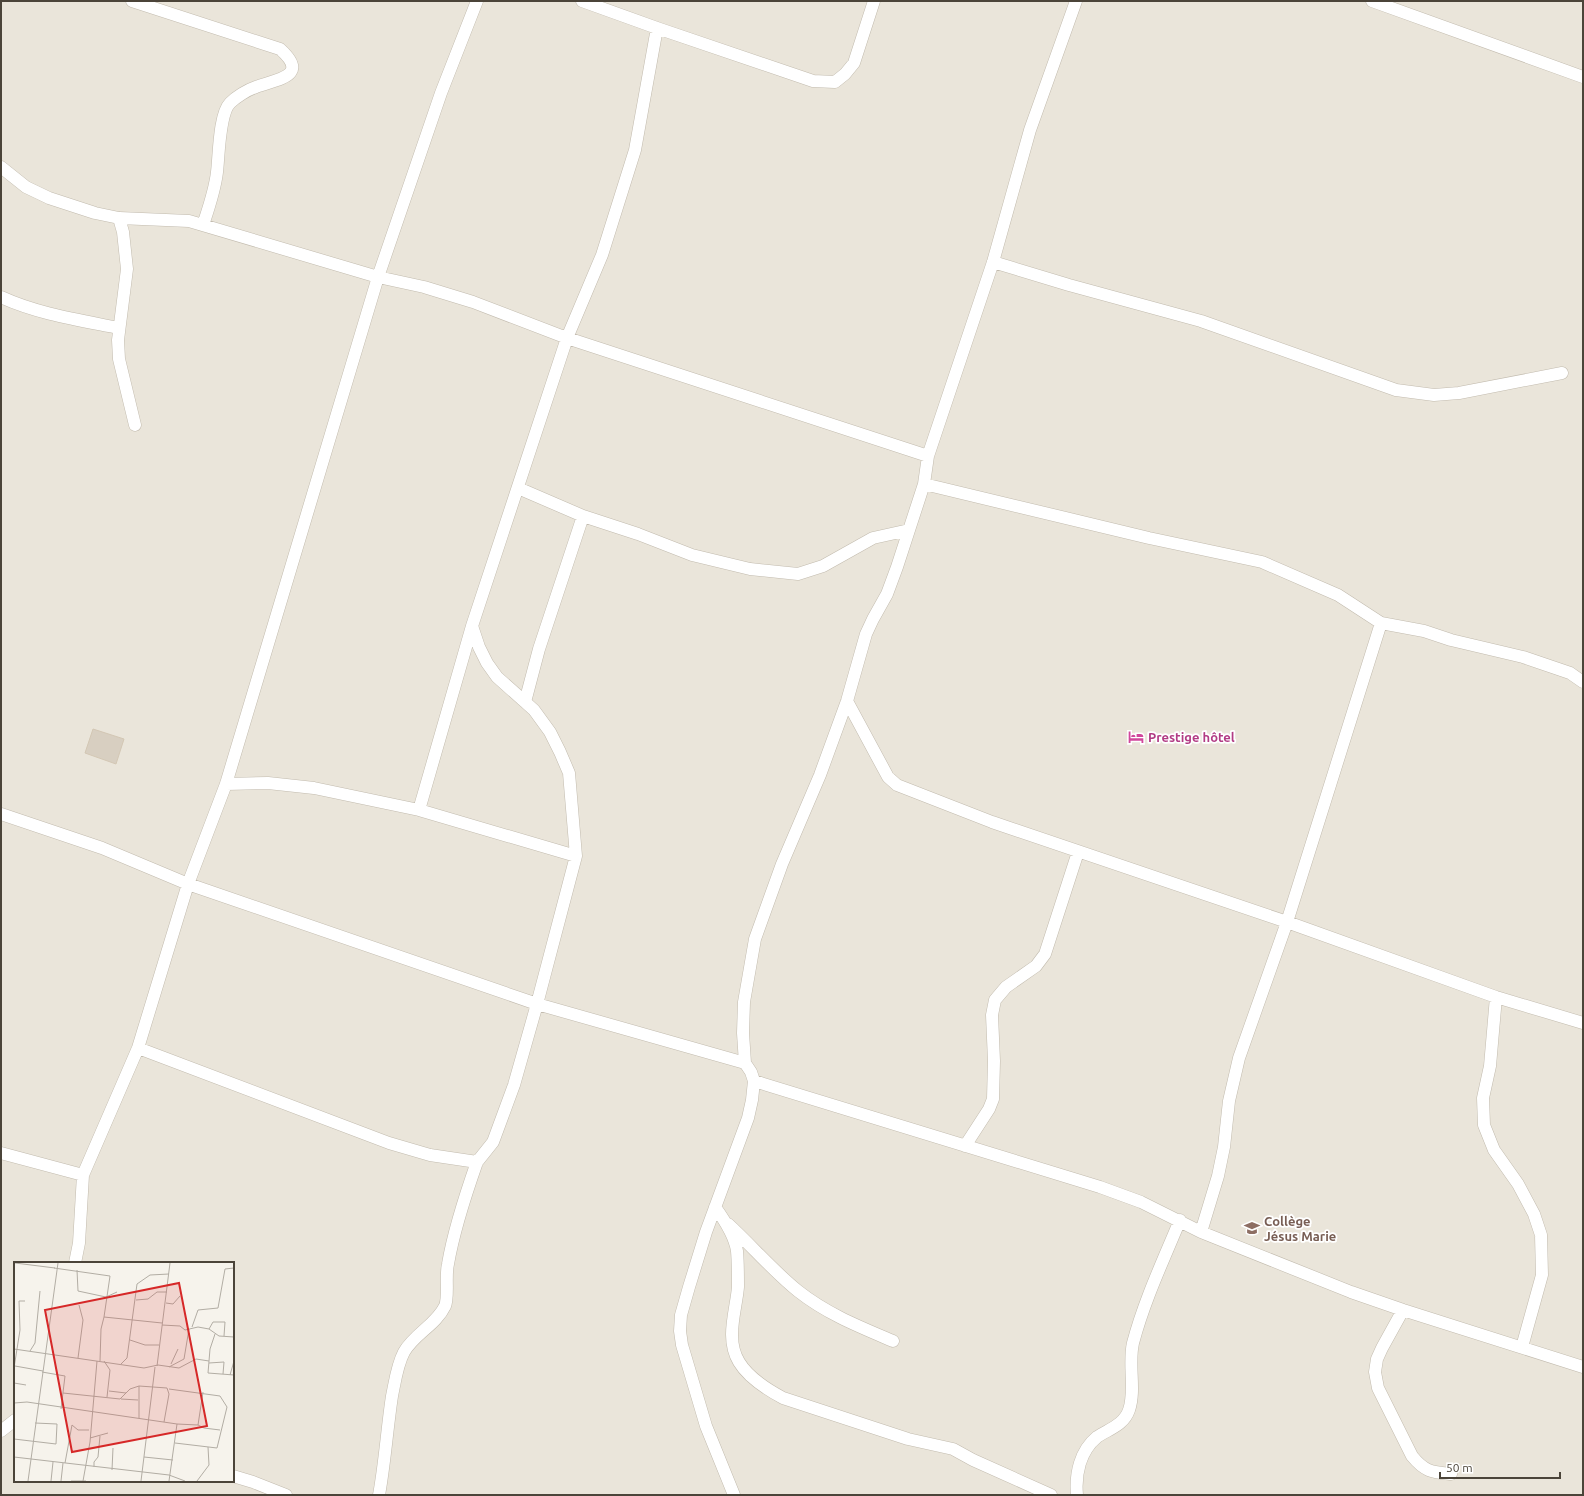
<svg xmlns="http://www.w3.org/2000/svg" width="1584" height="1496" viewBox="0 0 1584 1496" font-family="Ubuntu,sans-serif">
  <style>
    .residential { fill: #eae5da; fill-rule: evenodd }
    .building { fill: #d8cfc1; stroke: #d3c7b4 }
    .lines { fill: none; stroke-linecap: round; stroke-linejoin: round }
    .street-casing { stroke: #c2bbae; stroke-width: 13 }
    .street { stroke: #fff; stroke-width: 12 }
    .labels { text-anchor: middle; stroke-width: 3.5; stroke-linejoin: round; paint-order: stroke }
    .hotel-label { font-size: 13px; font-weight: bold; fill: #b23c85; stroke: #fff; text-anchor: start }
    .education-label { font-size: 13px; font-weight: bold; fill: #785e54; stroke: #fff; text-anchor: start }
    .inset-road { fill: none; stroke: #b2ada4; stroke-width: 1 }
    .view { fill: #d62828; fill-opacity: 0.15; stroke: #d62828; stroke-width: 2 }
    .inset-edge { fill: none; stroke: #4b4439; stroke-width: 2 }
  </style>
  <rect width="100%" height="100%" fill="#f6f3ec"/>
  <path class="residential" d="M1,1H1583V1495H1ZM15,1263H233V1481H15Z"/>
  <path class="building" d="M93,729L124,739L116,764L85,753Z"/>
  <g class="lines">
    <defs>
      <path id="street" d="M132,1L280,49C311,77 276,79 256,87C247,90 236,97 230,103C219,114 219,156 217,172C215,190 209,207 203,225
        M582,1L657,28L813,81L835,82L845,74L854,63L874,1
        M1372,1L1583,77
        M1,167L26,187L49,198L95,213L119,218L189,221L378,277L424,287L473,302L567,338L928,456
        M119,218L123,232L127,269L118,340L119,359L135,425
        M993,262L1069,285L1201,321L1396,390L1434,395L1459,393L1562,373
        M1,297C38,314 79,320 119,328
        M924,484L1149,538L1262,562L1338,595L1381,623L1287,922L1239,1058L1229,1101L1224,1147L1218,1176L1201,1232
        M518,488L583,516L638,534L692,555L750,569L798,574L823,566L873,538L909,530
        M1381,623L1424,631L1451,640L1523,657L1570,673L1583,682
        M847,701L888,777L897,785L992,822L1287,922L1496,997L1583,1023
        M525,702L539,649L583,516
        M226,784L268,783L314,788L419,810L576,856
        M419,810L472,626
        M1,814L102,848L188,884L537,1004L745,1063
        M1496,997L1490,1066L1483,1098L1484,1125L1494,1150L1518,1184L1534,1214L1541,1235L1542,1275L1522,1347
        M138,1048L389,1143L430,1155L477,1162L493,1142L514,1085L537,1004L576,856L569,773L560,752L550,732L534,710L497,677L487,663L479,647L472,626L567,338L602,255L635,150L657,28
        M754,1081L1100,1187L1141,1202L1201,1232L1351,1292L1403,1310L1583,1367
        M965,1146L989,1109L993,1099L994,1061L992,1015L995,1000L1006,987L1036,966L1045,954L1078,852
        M1,1153L83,1175
        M715,1207C723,1218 735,1237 737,1251C738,1262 738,1275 738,1287C736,1311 725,1339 739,1362C748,1377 768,1390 783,1398L908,1439L953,1449L973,1460L1051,1495
        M728,1224C752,1246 773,1271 798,1291C827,1314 860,1327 893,1341
        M75,1263L79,1243L83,1175L138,1048L188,884L226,784L378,277L441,93L477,1
        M1403,1310L1382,1348L1377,1359L1375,1372L1378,1388L1412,1456C1425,1472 1432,1472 1451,1474
        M1,1431L15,1420
        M233,1476L253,1482L286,1495
        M379,1495C385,1462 387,1429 392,1396C395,1382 397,1365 404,1352C414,1334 436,1325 445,1306C449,1297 445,1276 448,1264C454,1229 465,1196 477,1162
        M734,1495L706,1426L682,1345L680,1331L681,1315L689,1287L706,1232L748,1118L752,1100L754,1081L751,1072L745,1063L743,1033L744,1002L755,939L782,864L820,775L847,701L866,634L873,619L887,594L897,567L924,484L928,456L993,262L1030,130L1076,1
        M1077,1495C1075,1474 1080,1451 1097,1437C1109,1429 1124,1425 1129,1410C1136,1390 1128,1364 1133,1343C1144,1301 1163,1261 1180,1220"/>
    </defs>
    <use href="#street" class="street-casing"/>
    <use href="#street" class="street"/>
  </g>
  <defs>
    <symbol id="hotel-bare" viewBox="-9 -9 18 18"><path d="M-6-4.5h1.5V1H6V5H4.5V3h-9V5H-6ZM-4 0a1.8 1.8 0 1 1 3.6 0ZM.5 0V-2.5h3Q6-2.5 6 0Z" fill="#d1479c" stroke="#fff" stroke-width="2.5" paint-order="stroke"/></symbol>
    <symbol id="school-bare" viewBox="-9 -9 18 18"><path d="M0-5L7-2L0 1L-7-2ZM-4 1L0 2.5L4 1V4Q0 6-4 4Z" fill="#8d6e63" stroke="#fff" stroke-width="2.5" paint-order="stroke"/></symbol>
  </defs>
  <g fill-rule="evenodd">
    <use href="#hotel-bare" x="1125" y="726" width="22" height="22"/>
    <use href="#school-bare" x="1241" y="1217" width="22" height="22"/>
  </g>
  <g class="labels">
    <g class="hotel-label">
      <text x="1148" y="742">Prestige hôtel</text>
    </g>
    <g class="education-label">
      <text x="1264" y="1226">Collège<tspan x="1264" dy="15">Jésus Marie</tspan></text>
    </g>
  </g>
  <g transform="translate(14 1262)">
    <rect width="220" height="220" fill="#f6f3ec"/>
    <path class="inset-road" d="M1,1L41,6M40,6L96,14L90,55M63,8L64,29L92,35L103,30M122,38L134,37L143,30H153M152,41L159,42L166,34M148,63L166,64L171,68L184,65L195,67L205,74L220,75M178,65L184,48L204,46L211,7L220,6M195,67L199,60H211L210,74M201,72L196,87L194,111L220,113M116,78L131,83H145M0,87L130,106L144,103L165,106L182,97L195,99M16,89L21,81L26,29M64,96L69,58L65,43M86,99L87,67L90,55L148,61M90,99L96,108L93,135M195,101L210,100L209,112M107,102L113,96L123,22L136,13L155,12M157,102L164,87M1,104L29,109M143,104L156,1M155,105L170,97L175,67M0,106L6,68L5,39H11M28,110L51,114L47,147M216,113L220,99M0,121L12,123M155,127L206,134L213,145L203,186L161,181M95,129L112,131M49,131L106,137L116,127L125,124L153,126L155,132L150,160M107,137L124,138M0,141L13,140L163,162L184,163L190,166L206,168M125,156V124M184,163L189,130M76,176L94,171M0,177L42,182L43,162L21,161M0,195L155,213L171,219M130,195L159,198M51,201L58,163L64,168H75M80,205V200L84,195L86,174M98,208L99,186M14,219L44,1M37,219L39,200M47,219L49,201M57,219H72M69,219L76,180L83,99M127,219L141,105M155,219L163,162M183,219L195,203L194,185"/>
    <path class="view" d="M165,21L193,164L58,190L31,48Z"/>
    <rect width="220" height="220" class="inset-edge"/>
  </g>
  <rect width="1584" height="1496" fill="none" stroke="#4b4439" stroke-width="4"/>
  <path d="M1440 1472v6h120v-6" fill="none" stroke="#4b4439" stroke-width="2"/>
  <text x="1446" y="1472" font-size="12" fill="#4b4439" stroke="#ffffff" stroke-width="3" paint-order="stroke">50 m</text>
</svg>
